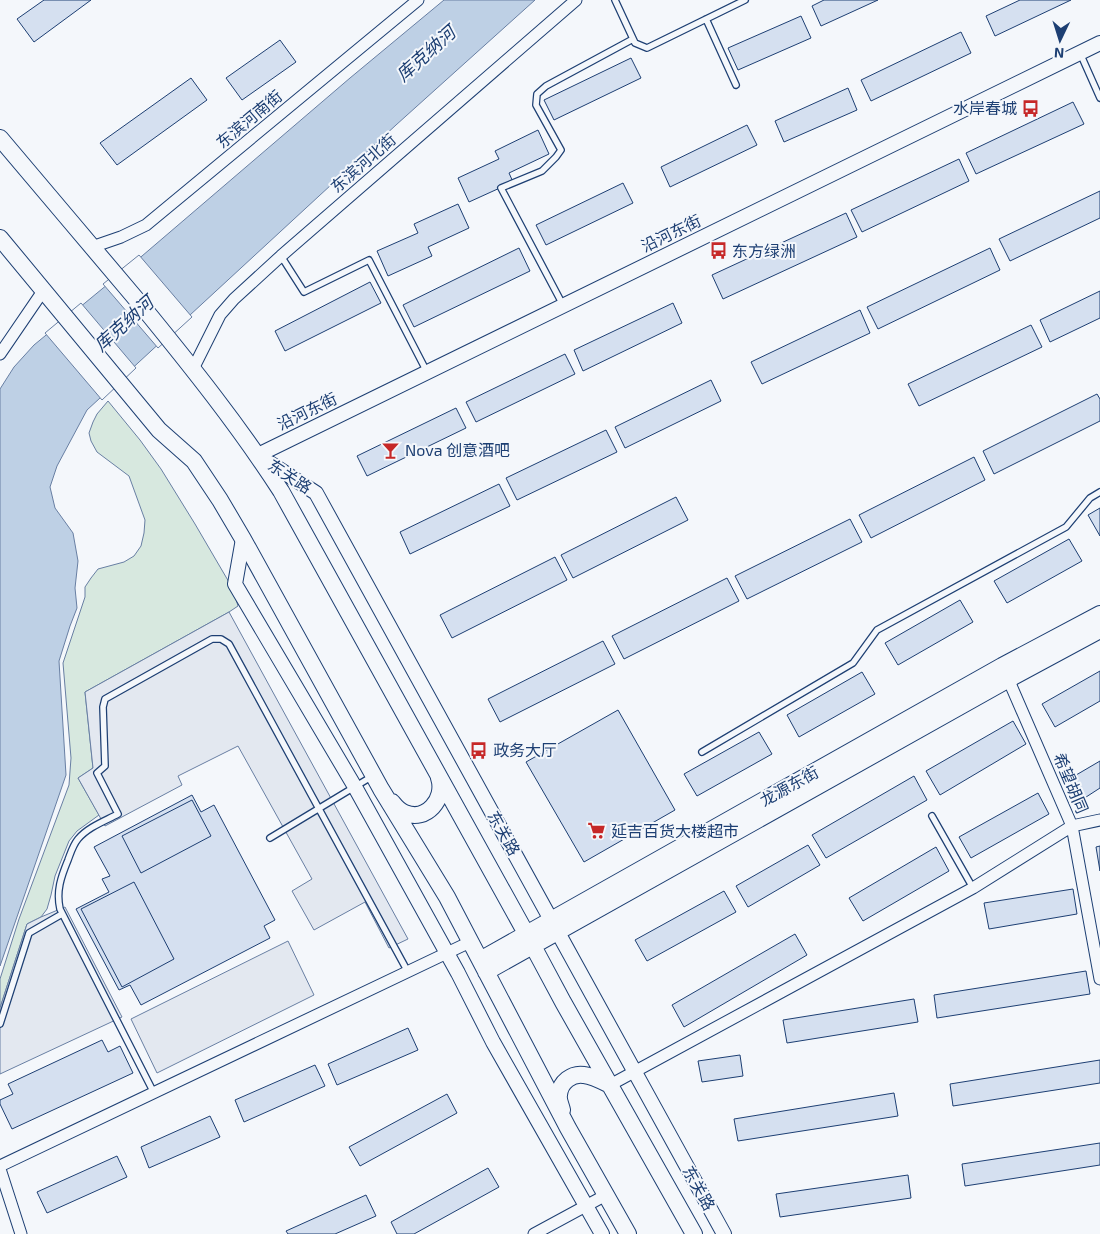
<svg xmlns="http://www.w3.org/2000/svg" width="1100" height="1234" viewBox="0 0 1100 1234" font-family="'Exo 2','Noto Sans SC',sans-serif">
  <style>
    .green { fill: #d7e8df; stroke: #687fa3 }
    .parking { fill: #e3e8f0; stroke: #687fa3 }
    .water { fill: #bed0e5; stroke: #687fa3 }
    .pier { fill: #f4f7fb; stroke: #687fa3 }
    .building { fill: #d5e0f0; stroke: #1d3f73 }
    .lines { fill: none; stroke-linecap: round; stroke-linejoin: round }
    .service-casing { stroke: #1d3f73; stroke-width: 8 }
    .minor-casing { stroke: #1d3f73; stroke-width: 13 }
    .tertiary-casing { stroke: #1d3f73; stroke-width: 16 }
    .secondary-casing { stroke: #1d3f73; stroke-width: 18 }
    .service { stroke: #f4f7fb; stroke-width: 5.5 }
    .minor { stroke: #f4f7fb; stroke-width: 11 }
    .tertiary { stroke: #f4f7fb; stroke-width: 14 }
    .secondary { stroke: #f4f7fb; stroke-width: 16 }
    .labels { text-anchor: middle; stroke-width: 4; stroke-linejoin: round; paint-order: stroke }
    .poi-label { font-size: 16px; fill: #1d3f73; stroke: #f4f7fb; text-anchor: start }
    .street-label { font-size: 16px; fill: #1d3f73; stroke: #f4f7fb }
    .water-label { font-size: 18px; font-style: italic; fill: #1d3f73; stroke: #f4f7fb }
  </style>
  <rect width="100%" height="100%" fill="#f4f7fb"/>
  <path class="green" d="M108,401L140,440L161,469L195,524L233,589L238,606L229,612L85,692L93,768L78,778L99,815L77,831L69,841L55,876L51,895L47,909L41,917L27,924L0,1008V979L19,919L69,785L71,758L63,663L85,597V587L91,578L98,569L124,562L134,556L141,546L144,533L145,520L129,476L97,452L91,441L89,433L93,422L97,414Z"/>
  <path class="parking" d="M229,612L408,939L389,948L365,902L314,930L292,891L312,879L238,746L178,776L182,785L105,826L78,778L93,768L85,692Z
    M65,907L122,1017L0,1074V1008L27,924L41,917Z
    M288,941L314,995L157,1073L131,1019Z"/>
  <path class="water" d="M444,0H535L396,125L87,410L57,466L50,487L55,508L73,533L78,561L75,588L77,608L70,626L59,661L66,775L0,966V389L14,367L34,345L142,256L350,78Z"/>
  <path class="pier" d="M139,255L192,317L158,348L103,284Z
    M81,303L136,368L102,400L45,333Z"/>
  <path class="building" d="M44,0H91L34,42L17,19Z
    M824,0H878L821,26L812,6Z
    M1020,0H1071L995,36L986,16Z
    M801,16L811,38L738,70L728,48Z
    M961,32L971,53L871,101L861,80Z
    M280,40L296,62L242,100L226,78Z
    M631,58L641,78L554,120L544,100Z
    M191,78L207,100L117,165L100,143Z
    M848,88L857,110L784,142L775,121Z
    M1073,102L1084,124L976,174L966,153Z
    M747,125L757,145L670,187L661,167Z
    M538,130L549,154L509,173L513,182L469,202L458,178L499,159L495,151Z
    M959,159L969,181L862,232L851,210Z
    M623,183L633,203L546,245L536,225Z
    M1100,191V218L1010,261L999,239Z
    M458,204L469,228L428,247L432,256L388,276L377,251L418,233L414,224Z
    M846,213L857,237L723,299L712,275Z
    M519,248L530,271L414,327L403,305Z
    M990,248L1000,270L878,329L867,307Z
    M370,282L381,303L285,351L275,331Z
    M1100,291V318L1050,342L1040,320Z
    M673,303L682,323L583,371L574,350Z
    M860,310L870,333L762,384L751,362Z
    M1031,325L1042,347L919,406L908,384Z
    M565,354L575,374L476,422L466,402Z
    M711,380L721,401L625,448L615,427Z
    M1097,394L1100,399V421L994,474L983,451Z
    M456,408L466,428L367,476L357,456Z
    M606,430L617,452L517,500L506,478Z
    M974,457L985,480L871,538L859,515Z
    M499,484L510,506L410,554L400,532Z
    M676,497L688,520L573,578L561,555Z
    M1100,508V536L1088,515Z
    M850,519L862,542L747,599L735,576Z
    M1069,539L1082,561L1007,603L994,581Z
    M555,557L567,580L452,638L440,615Z
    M727,578L739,601L624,659L612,636Z
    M960,600L973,622L898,665L885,643Z
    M603,641L615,664L500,722L488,699Z
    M1100,671V701L1055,727L1042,704Z
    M862,672L875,694L799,737L787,715Z
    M618,710L675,810L584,862L526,762Z
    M1013,721L1026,744L940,795L926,771Z
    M759,732L772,754L697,796L684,774Z
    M1100,761V788L1083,799L1071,778Z
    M914,776L927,800L826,858L812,835Z
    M1038,793L1049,814L971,858L959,837Z
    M192,795L201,812L214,805L275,920L264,926L270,938L141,1005L130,985L119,990L76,909L109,892L102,879L110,876L94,847Z
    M192,800L211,836L141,873L122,836Z
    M808,845L820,865L748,907L736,886Z
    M1100,846V871L1096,847Z
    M936,847L949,871L863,921L849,898Z
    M134,882L174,959L122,987L81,909Z
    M1073,889L1077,914L989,929L984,903Z
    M724,891L736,912L647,961L635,940Z
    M795,934L807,955L684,1027L672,1005Z
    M1086,971L1090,994L937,1018L934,995Z
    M914,999L918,1022L787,1043L783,1020Z
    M408,1028L418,1050L337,1085L328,1064Z
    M102,1040L108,1052L120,1046L133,1073L12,1129L0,1104V1100L13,1094L8,1084Z
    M740,1055L743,1076L702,1082L698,1061Z
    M1100,1060V1083L953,1106L950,1084Z
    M315,1065L325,1086L244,1122L235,1100Z
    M894,1093L898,1116L738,1141L734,1119Z
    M447,1094L457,1113L360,1166L349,1147Z
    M210,1116L220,1137L149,1168L141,1147Z
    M1100,1143V1165L965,1186L962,1164Z
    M117,1156L127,1177L47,1213L37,1192Z
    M488,1168L499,1187L414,1234H397L391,1222Z
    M908,1175L911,1198L780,1217L776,1194Z
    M366,1195L376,1216L335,1234H288L286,1231Z"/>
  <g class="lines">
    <defs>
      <path id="service" d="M615,0L635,43L647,48L745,0
        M706,19L736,85
        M1080,53L1100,98
        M281,256L304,292L369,260L427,372
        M563,305L501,188L542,171L556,157L561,150L536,105L537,94L546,86L633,39
        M702,752L853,663L877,630L1066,527L1090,498L1100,492
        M932,816L973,888
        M270,838L371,777
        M0,1024L29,933L62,914
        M154,1093L60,909C56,891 61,877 68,860C71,852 73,845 78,839C88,827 105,821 118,814L97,773L105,766L103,707L105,699L212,639H221L229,644L408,972"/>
      <path id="minor" d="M92,247L121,237L146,225L418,0
        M0,354L43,291
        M193,369L220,315L234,299L281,256L576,0
        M1006,674L1072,826L1100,979
        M610,1085L973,888L1072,826L1100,820
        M0,1166L470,942
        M0,1169L21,1234
        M534,1234L606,1195"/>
      <path id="tertiary" d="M258,455L1100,43
        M259,456L316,493L724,1234
        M243,539L235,584L355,787L458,973L493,1042L602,1234"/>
      <path id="secondary" d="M0,138C47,194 95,250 142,306C191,366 239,426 281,491L533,946L563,1002L694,1234
        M0,238L159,430L194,461L220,500L243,539L381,789L447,897L568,1128L628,1234
        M392,802C396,807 399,811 405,813C426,822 446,799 439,778
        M480,960L1002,666L1100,614
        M486,972L1009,679L1100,630
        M562,1110C561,1105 558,1100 559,1095C560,1082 572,1073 584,1075C593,1076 602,1081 610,1085"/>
    </defs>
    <use href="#service" class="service-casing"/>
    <use href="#minor" class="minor-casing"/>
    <use href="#tertiary" class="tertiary-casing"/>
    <use href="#secondary" class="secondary-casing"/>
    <use href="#service" class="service"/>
    <use href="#minor" class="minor"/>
    <use href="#tertiary" class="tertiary"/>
    <use href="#secondary" class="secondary"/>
  </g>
  <defs>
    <symbol id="bus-bare" viewBox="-9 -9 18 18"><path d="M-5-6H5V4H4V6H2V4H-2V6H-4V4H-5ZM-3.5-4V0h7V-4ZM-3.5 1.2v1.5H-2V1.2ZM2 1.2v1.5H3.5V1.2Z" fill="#c62828" stroke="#f4f7fb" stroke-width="2.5" paint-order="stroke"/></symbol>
    <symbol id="bar-bare" viewBox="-9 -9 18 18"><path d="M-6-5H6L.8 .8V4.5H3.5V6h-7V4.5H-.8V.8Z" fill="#c62828" stroke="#f4f7fb" stroke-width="2.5" paint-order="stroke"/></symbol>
    <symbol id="supermarket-bare" viewBox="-9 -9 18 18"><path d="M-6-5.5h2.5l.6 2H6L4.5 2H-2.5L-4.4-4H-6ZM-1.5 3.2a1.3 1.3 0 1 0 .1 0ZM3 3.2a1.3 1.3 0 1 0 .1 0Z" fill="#c62828" stroke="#f4f7fb" stroke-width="2.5" paint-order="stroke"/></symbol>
  </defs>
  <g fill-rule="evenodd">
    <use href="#bus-bare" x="1018" y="96" width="25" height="25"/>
    <use href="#bus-bare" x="706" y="238" width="25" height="25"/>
    <use href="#bar-bare" x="378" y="438" width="25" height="25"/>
    <use href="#bus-bare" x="466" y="738" width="25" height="25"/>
    <use href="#supermarket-bare" x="584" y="818" width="25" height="25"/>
  </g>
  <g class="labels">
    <g class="poi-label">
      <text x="1017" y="114" text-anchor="end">水岸春城</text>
      <text x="732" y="257">东方绿洲</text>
      <text x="405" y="456">Nova 创意酒吧</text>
      <text x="493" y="756">政务大厅</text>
      <text x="611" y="837">延吉百货大楼超市</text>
    </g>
    <g class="street-label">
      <text transform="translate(249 119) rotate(-40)" y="6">东滨河南街</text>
      <text transform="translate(363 163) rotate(-41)" y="6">东滨河北街</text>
      <text transform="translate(671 233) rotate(-26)" y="6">沿河东街</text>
      <text transform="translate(307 411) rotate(-26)" y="6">沿河东街</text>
      <text transform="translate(290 476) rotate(33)" y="6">东关路</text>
      <text transform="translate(1071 783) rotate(67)" y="6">希望胡同</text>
      <text transform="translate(789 786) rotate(-29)" y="6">龙源东街</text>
      <text transform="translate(504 833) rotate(61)" y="6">东关路</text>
      <text transform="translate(699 1188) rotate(61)" y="6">东关路</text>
    </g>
    <g class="water-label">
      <text transform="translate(426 54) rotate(-42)" y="6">库克纳河</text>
      <text transform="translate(124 324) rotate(-42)" y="6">库克纳河</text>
    </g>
  </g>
  <g transform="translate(1060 40) rotate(184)" stroke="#f4f7fb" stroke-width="4" paint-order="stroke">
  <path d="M0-4L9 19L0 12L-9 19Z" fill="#1d3f73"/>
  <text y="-8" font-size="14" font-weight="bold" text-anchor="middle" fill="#1d3f73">N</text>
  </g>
</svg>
